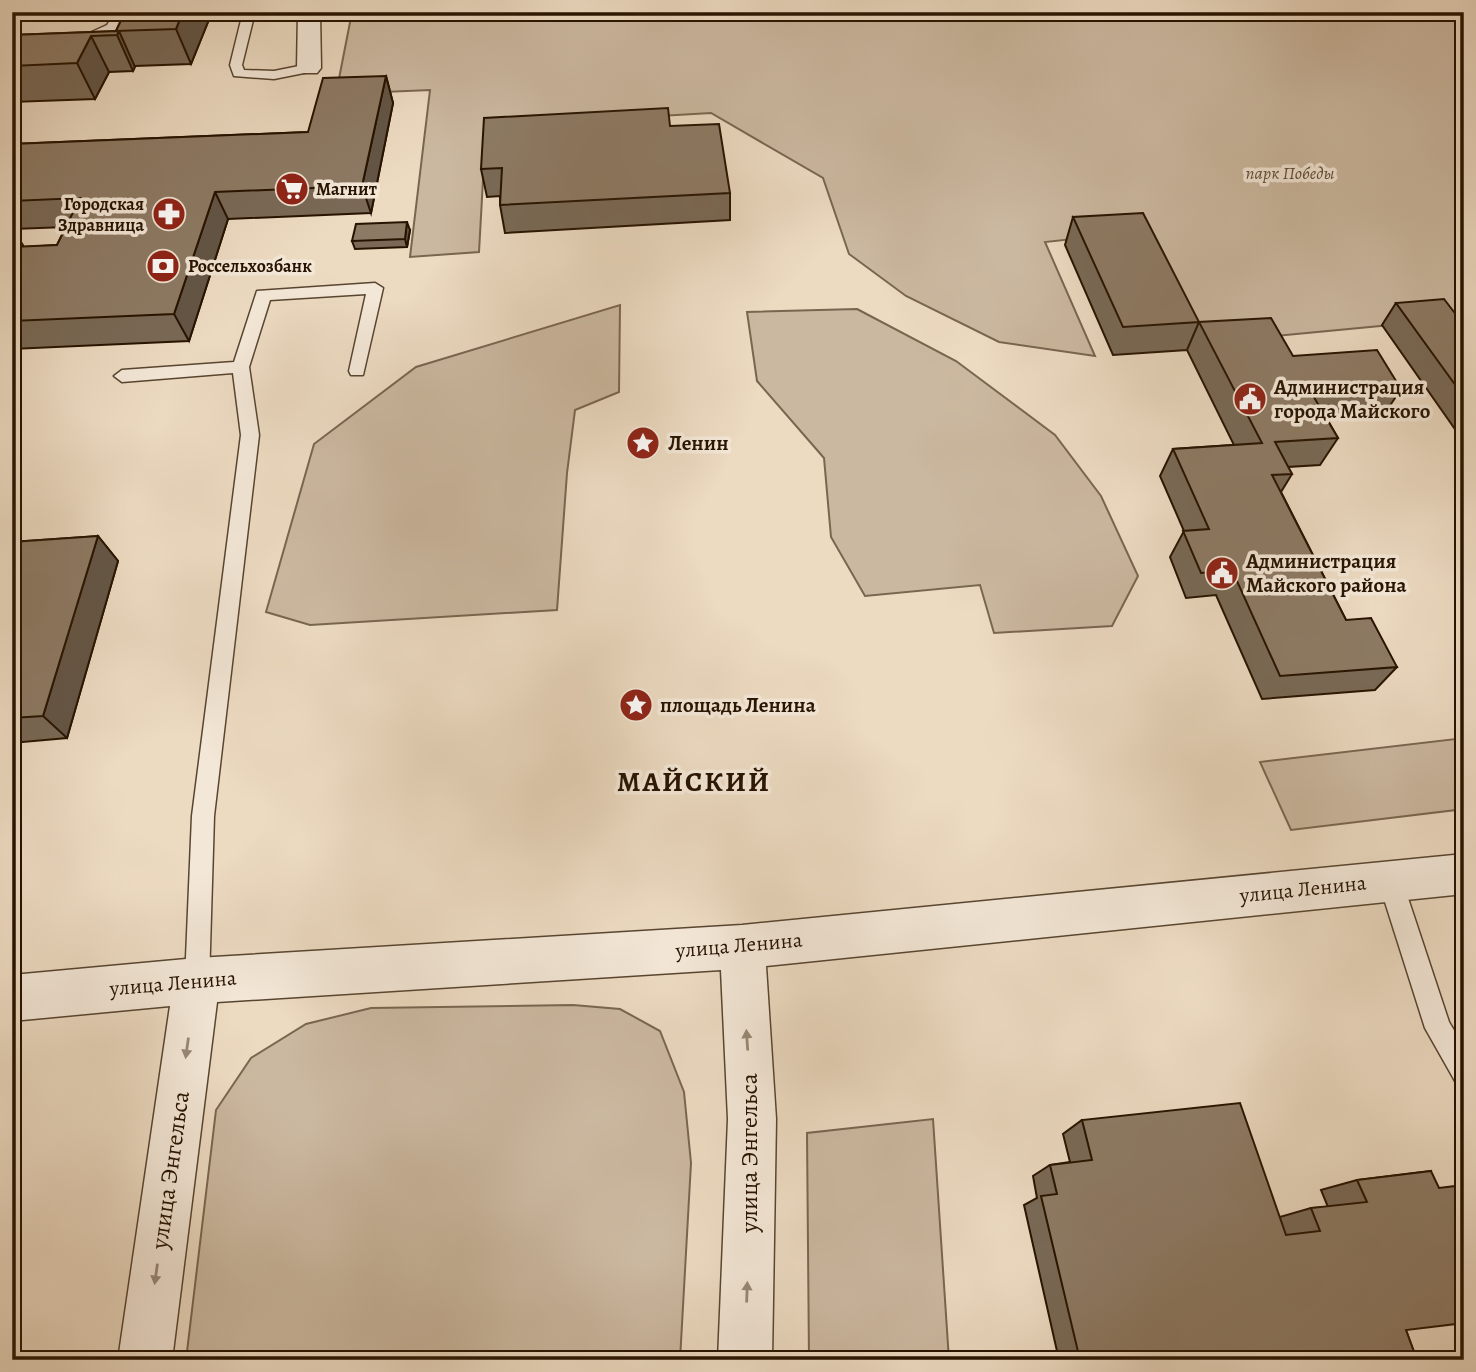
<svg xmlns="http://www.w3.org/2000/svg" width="1476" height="1372" viewBox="0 0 1476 1372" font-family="Alegreya,serif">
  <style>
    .green { fill: #cbb8a0; stroke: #796650; stroke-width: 2 }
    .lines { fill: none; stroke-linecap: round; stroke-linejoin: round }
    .service-casing { stroke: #584530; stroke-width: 3 }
    .minor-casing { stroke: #584530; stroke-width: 3 }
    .tertiary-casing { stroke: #584530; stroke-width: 3 }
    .service { fill: #f3e7d7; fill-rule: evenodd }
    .minor { fill: #f3e7d7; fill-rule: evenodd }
    .tertiary { fill: #f3e7d7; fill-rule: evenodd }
    .wall { fill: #796956; stroke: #271300; stroke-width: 2; fill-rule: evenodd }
    .shaded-wall { fill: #635546; stroke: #271300; stroke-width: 2 }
    .building { fill: #8d7a64; stroke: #271300; stroke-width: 2 }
    .oneway { fill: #978876 }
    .labels { text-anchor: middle; stroke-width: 7; stroke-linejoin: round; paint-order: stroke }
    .far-park-label { font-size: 18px; font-style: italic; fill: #604d38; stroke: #f3e7d7 }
    .far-poi-label { font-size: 18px; font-weight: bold; fill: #271300; stroke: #f3e7d7; text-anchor: start }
    .poi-label { font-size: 21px; font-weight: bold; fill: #271300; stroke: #f3e7d7; text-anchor: start }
    .street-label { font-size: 21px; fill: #271300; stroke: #f3e7d7 }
    .near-street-label { font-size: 24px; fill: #271300; stroke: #f3e7d7 }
    .district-label { font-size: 28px; font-weight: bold; letter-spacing: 2px; fill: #271300; stroke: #f3e7d7 }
  </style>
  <rect width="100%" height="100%" fill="#ecdac1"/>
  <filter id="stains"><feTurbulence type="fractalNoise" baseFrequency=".00286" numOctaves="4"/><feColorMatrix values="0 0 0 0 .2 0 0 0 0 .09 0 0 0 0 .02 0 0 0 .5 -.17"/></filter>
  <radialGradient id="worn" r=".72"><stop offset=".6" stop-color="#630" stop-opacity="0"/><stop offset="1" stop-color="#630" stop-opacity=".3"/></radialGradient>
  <path class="green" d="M352,12H1464V318L1202,343L1137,232L1045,242L1095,356L999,342L906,296L849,254L823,178L711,113L486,126L479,252L410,257L430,90L336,94Z
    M620,305L619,392L575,410L567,473L557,610L310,625L266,612L314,444L416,367Z
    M857,309L956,361L1055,435L1101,496L1138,576L1112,626L994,633L980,585L865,596L831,537L824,458L757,381L747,312Z
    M1464,738V809L1291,830L1260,762Z
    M573,1005L620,1009L660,1031L684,1092L691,1163L680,1360H186L216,1110L251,1058L306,1024L371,1008Z
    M933,1119L949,1360H809L807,1133Z"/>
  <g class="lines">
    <defs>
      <path id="service" d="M115,12H127L116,30L80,47H72V41L107,25Z
        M243,12H255L242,65L244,70L274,71L309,64L315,68L314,71L274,79L234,76L230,65Z
        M375,283L383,288L363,375H351L349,371L366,294L270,300L249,367L259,435L214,816L209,981L206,990L197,993L188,990L185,981L192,816L241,435L233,373L122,382L114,376L122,370L234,362L257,291Z
        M1390,869L1398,872L1402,880L1449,1022L1464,1047V1085L1455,1081L1425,1028L1378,880L1382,872Z"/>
      <path id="minor" d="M298,12H320L321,68L317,73H301L297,68Z"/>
      <path id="tertiary" d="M1464,854V894L766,966L776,1119L772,1360H718L728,1119L721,970L217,1002L172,1360H118L170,1006L12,1021V975L197,958L742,925Z"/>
    </defs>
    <use href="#service" class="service-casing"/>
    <use href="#minor" class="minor-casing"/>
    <use href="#tertiary" class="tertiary-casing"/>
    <use href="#service" class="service"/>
    <use href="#minor" class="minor"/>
    <use href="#tertiary" class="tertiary"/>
  </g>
  <path class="wall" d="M125,12H212L191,64L135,66L133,71L109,72L95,99L12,102V35L116,31Z
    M386,76L393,103L371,213L228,219L189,341L12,349V144L308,132ZM66,227L57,245L24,247L13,229Z
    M670,126L730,193V220L505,233L500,205V196L487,197L481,169Z
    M1073,217L1199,322L1187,350L1113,355L1065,245Z
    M410,230L407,247L355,249L352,241Z
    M1396,303L1464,325V442L1382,325Z
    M1199,322L1293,356L1401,389L1383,416L1327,419L1338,438L1320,465L1288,467L1292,474L1281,492L1346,620L1397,667L1375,690L1262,699L1216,595L1186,598L1170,557L1184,531L1160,476L1173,449L1234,445L1187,350Z
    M98,536L118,561L67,738L12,743V542Z
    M1082,1120L1280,1217L1311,1208L1328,1207L1321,1190L1357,1180L1431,1171L1406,1330L1417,1360H1059L1024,1205L1037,1198L1033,1176L1050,1165L1070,1162L1063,1134Z"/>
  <path class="shaded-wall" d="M183,12H212L191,64L176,29Z
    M119,31L135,67L133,71L117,35Z
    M91,36L109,72L95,99L77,63Z
    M386,76L393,103L371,213L362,186Z
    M215,192L228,219L189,341L174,314Z
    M407,222L410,230L407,247L405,239Z
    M12,228L25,249L12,275Z
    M98,536L118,561L67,738L43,716Z"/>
  <path class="building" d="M125,12H183L176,29L116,31Z
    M119,31L117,35L91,36L77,63L12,66V35Z
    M386,76L362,186L215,192L174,314L12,321V247L57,245L80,198L12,201V144L308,132L323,78Z
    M668,108L670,126L719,124L730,193L500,205L502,168L481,169L484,118Z
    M1143,213L1199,322L1123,327L1073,217Z
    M407,222L405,239L352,241L356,224Z
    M1444,299L1464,325V397L1396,303Z
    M1271,318L1293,356L1377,350L1401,389L1312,394L1338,438L1275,442L1292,474L1272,475L1346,620L1371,618L1397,667L1280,676L1232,570L1201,573L1183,531L1209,529L1173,449L1262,443L1199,322Z
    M98,536L43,716L12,718V542Z
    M1240,1103L1286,1235L1320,1231L1311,1208L1367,1202L1357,1180L1431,1171L1439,1188L1464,1185V1323L1406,1330L1417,1360H1370L1369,1356L1342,1360H1080L1041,1196L1057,1194L1050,1165L1092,1160L1082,1120Z"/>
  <defs><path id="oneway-solid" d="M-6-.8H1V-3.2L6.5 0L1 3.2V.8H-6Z" transform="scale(1.75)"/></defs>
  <g class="oneway">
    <use href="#oneway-solid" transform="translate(747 1040) rotate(-94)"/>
    <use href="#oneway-solid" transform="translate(187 1048) rotate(98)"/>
    <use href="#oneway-solid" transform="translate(156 1274) rotate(98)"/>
    <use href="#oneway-solid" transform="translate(747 1292) rotate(-88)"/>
  </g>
  <defs>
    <symbol id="supermarket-disc" viewBox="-11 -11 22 22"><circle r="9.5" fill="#8f2418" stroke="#f3e7d7"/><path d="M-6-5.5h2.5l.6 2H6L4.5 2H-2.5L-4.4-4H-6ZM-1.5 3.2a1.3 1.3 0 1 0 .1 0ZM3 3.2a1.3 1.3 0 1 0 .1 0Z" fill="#fff"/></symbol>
    <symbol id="pharmacy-disc" viewBox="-11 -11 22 22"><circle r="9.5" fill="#8f2418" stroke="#f3e7d7"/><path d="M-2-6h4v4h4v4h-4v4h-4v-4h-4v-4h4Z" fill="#fff"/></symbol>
    <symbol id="bank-disc" viewBox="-11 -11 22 22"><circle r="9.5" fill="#8f2418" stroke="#f3e7d7"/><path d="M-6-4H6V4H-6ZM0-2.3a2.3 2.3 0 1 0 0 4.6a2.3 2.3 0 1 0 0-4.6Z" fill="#fff"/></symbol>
    <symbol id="civic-disc" viewBox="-11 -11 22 22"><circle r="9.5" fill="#8f2418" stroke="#f3e7d7"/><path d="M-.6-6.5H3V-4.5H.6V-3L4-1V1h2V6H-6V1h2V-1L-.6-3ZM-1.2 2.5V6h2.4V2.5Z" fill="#fff"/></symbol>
    <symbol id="sight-disc" viewBox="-11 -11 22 22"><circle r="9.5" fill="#8f2418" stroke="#f3e7d7"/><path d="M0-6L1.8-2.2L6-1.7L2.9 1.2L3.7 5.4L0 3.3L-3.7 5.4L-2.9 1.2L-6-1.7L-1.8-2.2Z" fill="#fff"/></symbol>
  </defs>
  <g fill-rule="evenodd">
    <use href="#supermarket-disc" x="273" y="170" width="38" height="38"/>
    <use href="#pharmacy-disc" x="150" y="195" width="38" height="38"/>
    <use href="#bank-disc" x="144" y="247" width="38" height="38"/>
    <use href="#civic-disc" x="1231" y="380" width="38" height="38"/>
    <use href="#sight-disc" x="624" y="424" width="38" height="38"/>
    <use href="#civic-disc" x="1203" y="554" width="38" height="38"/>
    <use href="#sight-disc" x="617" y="686" width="38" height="38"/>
  </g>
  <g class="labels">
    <g class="far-park-label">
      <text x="1290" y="179">парк Победы</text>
    </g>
    <g class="far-poi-label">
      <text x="316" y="195">Магнит</text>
      <text x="144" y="210" text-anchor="end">Городская<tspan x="144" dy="21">Здравница</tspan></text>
      <text x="188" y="272">Россельхозбанк</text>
    </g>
    <g class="poi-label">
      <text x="1274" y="394">Администрация<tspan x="1274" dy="24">города Майского</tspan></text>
      <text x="668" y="450">Ленин</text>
      <text x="1246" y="568">Администрация<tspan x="1246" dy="24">Майского района</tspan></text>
      <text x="660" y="712">площадь Ленина</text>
    </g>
    <g class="street-label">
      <text transform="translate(1303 889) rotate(-6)" y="7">улица Ленина</text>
      <text transform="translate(739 945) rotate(-5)" y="7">улица Ленина</text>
      <text transform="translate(173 983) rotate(-5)" y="7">улица Ленина</text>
    </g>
    <g class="near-street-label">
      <text transform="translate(749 1153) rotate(-90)" y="8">улица Энгельса</text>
      <text transform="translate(170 1170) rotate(-82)" y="8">улица Энгельса</text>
    </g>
    <g class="district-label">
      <text x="694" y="791">МАЙСКИЙ</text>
    </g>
  </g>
  <rect width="1476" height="1372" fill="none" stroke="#ecdac1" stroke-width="42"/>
  <rect x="14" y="14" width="1448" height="1344" fill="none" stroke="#271300" stroke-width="3.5"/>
  <rect x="21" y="21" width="1434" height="1330" fill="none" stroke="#271300" stroke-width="2"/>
  <rect width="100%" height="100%" filter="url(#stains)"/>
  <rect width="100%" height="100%" fill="url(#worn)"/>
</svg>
